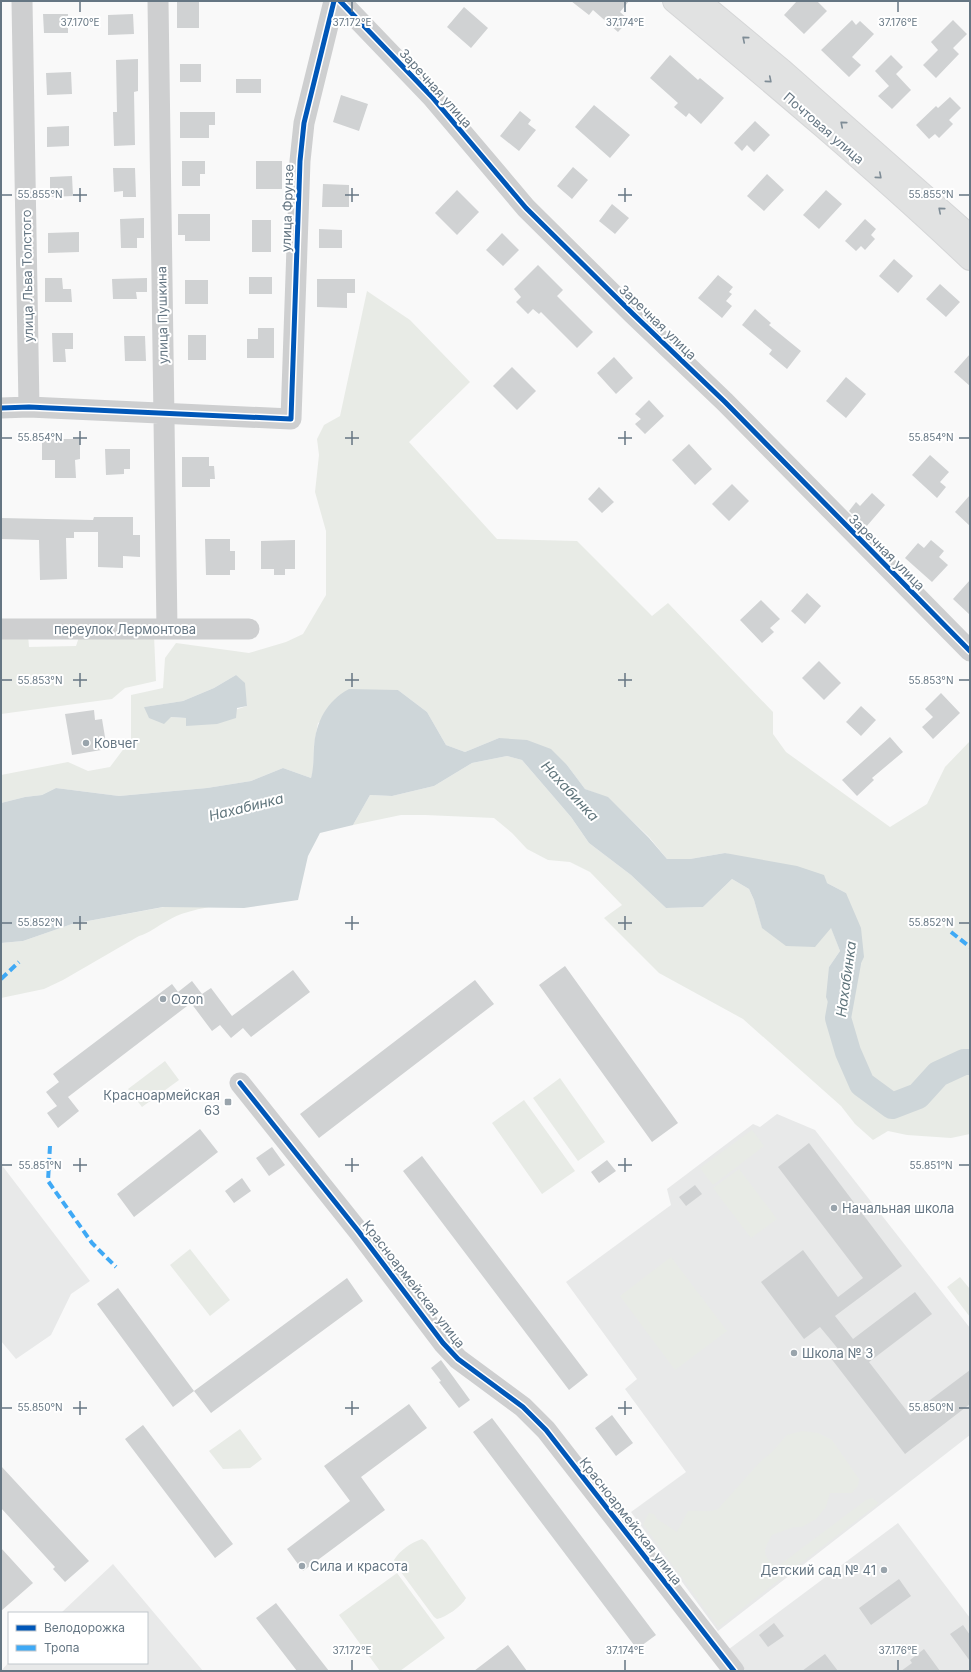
<svg xmlns="http://www.w3.org/2000/svg" width="971" height="1672" viewBox="0 0 971 1672" font-family="Inter,sans-serif">
  <style>
    .built { fill: #e8e9e9 }
    .green { fill: #e8ebe6; fill-rule: evenodd }
    .water { fill: #ced6d9 }
    .lines { fill: none; stroke-linecap: round; stroke-linejoin: round }
    .river { stroke: #ced6d9; stroke-width: 26 }
    .building { fill: #d0d2d3 }
    .major-casing { stroke: #d5d6d7; stroke-width: 24 }
    .minor { stroke: #cecfd0; stroke-width: 21 }
    .major { stroke: #e1e2e2; stroke-width: 22 }
    .quiet { stroke: #3fa9f5; stroke-width: 4; stroke-dasharray: 8 4; stroke-linecap: butt }
    .cycleway-casing { stroke: #fff; stroke-width: 8 }
    .cycleway { stroke: #0057b8; stroke-width: 5 }
    .oneway { stroke: #7e8c96 }
    .ticks { fill: none; stroke: #657683; stroke-width: 1.5 }
    .poi-dot { fill: #99a4ac; stroke: #fff; stroke-width: 1.5 }
    .labels { text-anchor: middle; stroke-width: 4; stroke-linejoin: round; paint-order: stroke }
    .street-label { font-size: 13px; fill: #657683; stroke: #fff }
    .poi-label { font-size: 13px; fill: #657683; stroke: #fff; text-anchor: start }
    .water-label { font-size: 14px; font-style: italic; fill: #60757c; stroke: #fff }
    .ticks-label { font-size: 10px; text-anchor: middle; fill: #657683; stroke: #fff; stroke-width: 4; stroke-linejoin: round; paint-order: stroke }
  </style>
  <rect width="100%" height="100%" fill="#f9f9f9"/>
  <path class="built" d="M777,1114L815,1130L970,1328V1435L718,1631L631,1512L686,1472L625,1389L637,1379L566,1282L671,1205L667,1189L753,1124L760,1127Z
    M1,1164L90,1281L71,1294L51,1335L16,1359L1,1341Z
    M898,1523L970,1618V1671H746L729,1649Z
    M113,1564L203,1671H1L9,1662V1663H147V1613H61Z"/>
  <path class="green" d="M367,291L410,320L470,382L409,442L497,539L577,541L652,616L668,603L773,712V734L786,752L890,827L927,804L945,767L970,741V1134L951,1138L907,1135L888,1131L873,1140L855,1124L841,1106L743,1019L659,973L604,918L622,905L590,872L570,862L548,860L527,849L512,833L494,818L425,815H401L353,825L370,795L392,796L434,786L472,763L507,756L522,760L571,817L589,843L631,875L666,908L703,907L732,879L749,889L754,900L762,927H831L840,951L829,967L830,1007L848,990L846,893L827,883L725,853L690,859H667L649,837L608,798L585,789L567,765L499,738L465,752L446,745L427,712L398,690H380L318,723L314,745L313,771L311,778L283,768L251,781L207,788L119,796L56,788L42,795L25,797L1,803V775L68,762L88,771L110,767L131,739V695L163,688L165,658L176,643L249,653L286,642L303,634L326,595V531L315,492L319,455L317,439L324,425L340,416ZM236,675L246,699L247,706L186,726V718L170,717L144,707L183,701L214,688Z
    M80,634L154,635L156,681L125,688L112,699L1,714V635H28L29,647L76,646Z
    M164,907H209C194,910 180,913 167,921C157,926 150,933 139,936L63,980L44,989L1,998V943L23,941L72,924Z
    M165,1061L179,1080L142,1107L128,1089Z
    M560,1078L605,1142L578,1161L533,1098Z
    M524,1100L575,1171L542,1194L492,1123Z
    M752,1130L764,1146L713,1185L700,1168Z
    M739,1169L777,1219L751,1238L713,1188Z
    M190,1249L230,1300L210,1316L170,1265Z
    M671,1257L727,1331L675,1370L620,1296Z
    M960,1277L970,1289V1317L947,1287Z
    M240,1429L262,1459L250,1468L223,1469L209,1451Z
    M802,1431L818,1433L832,1440L859,1479L858,1486L852,1493H830L826,1507L816,1519L802,1527H794L772,1535C763,1551 761,1555 777,1567L866,1500L872,1498L879,1503L718,1627L643,1524L649,1513L654,1514L657,1519L677,1532L688,1511C699,1510 709,1513 718,1509L760,1462L772,1452L787,1435Z
    M422,1539L426,1542L466,1598C461,1607 446,1617 437,1619L434,1617L395,1564L394,1560C399,1551 412,1542 422,1539Z
    M397,1573L445,1638L400,1671H380L339,1615Z"/>
  <path class="water" d="M236,675L245,683L247,706L237,708L236,718L217,724L186,726V718L171,717L164,724L149,718L144,707L183,701L214,688Z
    M349,689L398,690L427,712L446,745L465,752L499,738L527,740L551,749L567,765L585,789L608,797L649,838L667,859H690L725,853L797,866L824,875L827,883L846,893L861,928L864,957L848,990L830,1007L826,997L829,967L840,951L831,928L815,947L786,946L762,928L754,900L749,889L732,879L703,907L666,908L631,875L589,843L571,817L522,760L507,756L472,763L434,786L392,796L370,795L353,825L320,833L308,856L298,900L244,908L163,907L72,924L23,941L1,943V803L25,797L42,795L56,788L119,796L207,788L251,781L283,768L311,778C314,768 313,758 314,747C316,721 327,701 349,689Z"/>
  <g class="lines">
    <path class="river" d="M848,963L838,1018L848,1052L862,1084L892,1106L918,1096L938,1074L964,1062H970"/>
  </g>
  <path class="building" d="M177,1H199V28H177Z
    M571,1H629L620,12L629,20L618,32L593,10L589,15Z
    M797,1H817L827,11L804,34L784,15Z
    M464,7L488,28L471,48L447,27Z
    M43,14H68V33H44Z
    M133,14L134,34L108,35V15Z
    M852,20L856,25L860,21L874,34L852,57L861,65L849,77L821,50Z
    M953,20L967,34L953,48L959,54L936,78L923,65L938,50L931,42Z
    M670,55L698,80L700,78L724,98L701,124L689,113L686,117L674,107L678,103L650,78Z
    M891,55L903,67L896,74L911,90L892,109L878,96L889,86L875,71Z
    M138,59V91L134,92L135,145L114,146L113,112H117L116,60Z
    M180,64H201V82H180Z
    M71,72L72,94L47,95L46,73Z
    M236,79H261V93H236Z
    M341,95L368,104L359,131L333,122Z
    M950,97L961,108L949,120L953,124L939,138L935,134L929,139L916,125L936,106L938,108Z
    M594,105L630,135L610,158L575,127Z
    M520,111L531,120L528,124L536,130L519,151L500,136Z
    M180,112H215V125H209V138H180Z
    M755,121L770,135L754,152L747,145L742,151L734,143Z
    M69,126V146L47,147V127Z
    M182,161H205V174H200V186H182Z
    M256,161H282V189H256Z
    M573,167L588,180L572,199L557,186Z
    M113,168H135L136,197H123V191L114,192Z
    M767,174L784,190L764,211L747,196Z
    M72,176L73,196L50,197V177Z
    M323,184L349,185V207H322Z
    M457,190L479,212L457,235L435,213Z
    M826,190L842,204L819,229L803,215Z
    M612,204L629,218L615,234L599,221Z
    M178,214H210V241H185V235H178Z
    M144,218V238H137V248H121L120,219Z
    M865,219L876,229L871,235L875,239L865,250L861,246L856,251L845,241Z
    M252,220H271V252H252Z
    M319,229L342,230V248H319Z
    M79,232V252L48,253V233Z
    M502,233L519,250L503,266L486,250Z
    M894,259L913,276L898,293L879,276Z
    M538,265L563,290L557,296L593,332L577,348L541,312L539,314L533,309L528,314L516,302L521,297L514,289Z
    M718,275L733,287L729,292L732,294L726,301L732,306L722,318L698,298Z
    M249,277H272V294H249Z
    M45,278H62L63,289H71L72,302H45Z
    M147,278V292H136L137,299H113L112,279Z
    M317,279H355V293H347V308L317,307Z
    M185,280H208V304H185Z
    M940,284L960,302L946,317L926,299Z
    M755,309L771,323L769,325L801,351L787,369L769,354L772,350L742,325Z
    M258,328H274V358H247V339H258Z
    M52,333H73V349H65L66,362H53Z
    M188,335H206V360H188Z
    M124,336H145L146,361H125Z
    M970,354V386L954,372Z
    M614,357L633,378L616,394L597,373Z
    M512,367L536,391L517,410L493,386Z
    M846,377L866,394L846,418L826,401Z
    M649,400L664,416L645,434L635,424L641,419L635,414Z
    M42,439H80V459L75,460L76,478H55V460H42Z
    M689,444L712,469L695,485L672,460Z
    M105,449H130V469H124V474L106,475Z
    M930,455L949,472L940,482L946,487L937,498L912,475Z
    M182,457H209V466H214L215,479H210V487H182Z
    M732,484L749,501L729,521L712,504Z
    M599,487L614,502L602,513L588,499Z
    M872,493L885,505L866,527L849,511L856,502L860,506Z
    M970,495V526L955,512Z
    M94,517H133V535H140V557L123,556V568L98,567V532H74V538H66L67,579L40,580L39,540L1,539V518L93,520Z
    M205,539H230V551H235V570H230V575H206Z
    M295,540V569H285V575H274V569H261V541Z
    M931,540L944,551L939,557L948,565L932,582L905,558L918,543L924,548Z
    M970,580V615L953,599Z
    M807,593L821,606L805,624L791,611Z
    M761,600L780,619L770,628L774,632L762,643L740,620Z
    M819,661L841,683L824,700L802,678Z
    M941,693L960,713L933,739L922,727L933,717L925,709Z
    M861,706L876,720L861,736L846,722Z
    M94,710L95,720L102,719L107,749L72,755L65,714Z
    M890,737L903,752L872,778L874,780L857,796L842,780Z
    M565,966L678,1123L652,1142L539,985Z
    M293,970L310,992L251,1037L243,1028L231,1038L220,1025L212,1031L191,1003L68,1097L79,1111L58,1128L47,1113L57,1106L46,1092L59,1082L53,1074L172,984L178,992L192,981L202,994L211,988L232,1016Z
    M475,980L494,1004L319,1138L300,1114Z
    M200,1129L218,1152L134,1217L117,1194Z
    M809,1143L902,1266L835,1316L853,1339L915,1292L932,1314L869,1362L910,1415L970,1370V1404L905,1454L830,1357L839,1350L820,1327L804,1339L761,1282L803,1250L838,1297L863,1278L778,1167Z
    M272,1147L285,1165L269,1176L256,1158Z
    M422,1156L588,1375L569,1390L403,1171Z
    M607,1160L616,1171L599,1183L591,1172Z
    M242,1178L251,1191L234,1203L225,1191Z
    M695,1185L702,1194L686,1206L679,1197Z
    M347,1278L363,1301L211,1413L194,1391Z
    M118,1288L194,1391L173,1407L97,1304Z
    M441,1360L470,1400L459,1408L439,1382L441,1381L431,1368Z
    M409,1404L427,1428L361,1477L385,1510L303,1571L287,1549L350,1501L324,1466Z
    M612,1415L633,1443L616,1456L595,1428Z
    M492,1418L656,1635L637,1649L473,1432Z
    M143,1425L233,1544L215,1558L125,1439Z
    M1,1466L89,1561L65,1582L53,1569L55,1567L1,1508Z
    M1,1548L33,1583L1,1611Z
    M899,1579L911,1596L871,1625L859,1608Z
    M276,1603L329,1671H297L256,1618Z
    M774,1623L784,1636L768,1647L759,1635Z
    M963,1625L970,1635V1661L950,1634Z
    M508,1645L527,1671H474Z
    M924,1649L940,1671H901L912,1663L910,1660Z
    M825,1654L838,1671H802Z"/>
  <g class="lines">
    <defs>
      <path id="major" d="M674,1C775,85 875,169 970,259
        M699,1L783,71L970,236"/>
    </defs>
    <use href="#major" class="major-casing"/>
    <path class="minor" d="M22,1L29,407
      M158,1L167,629
      M340,1L432,97L526,208L633,314L725,402L970,651
      M1,408L29,407L291,419L300,161L304,123L334,1
      M1,629H249
      M240,1083L359,1232L443,1343L458,1359L523,1407L546,1430L734,1671"/>
    <use href="#major" class="major"/>
    <path class="quiet" d="M951,932L970,947
      M1,979L19,962
      M50,1146L48,1181L92,1243L116,1267"/>
    <defs>
      <path id="cycleway" d="M340,1L432,97L526,208L633,314L725,402L970,651
        M1,408L29,407L291,419L300,161L304,123L334,1
        M240,1083L359,1232L443,1343L458,1359L523,1407L546,1430L734,1671"/>
    </defs>
    <use href="#cycleway" class="cycleway-casing"/>
    <use href="#cycleway" class="cycleway"/>
  </g>
  <defs><path id="oneway-chevron" d="M-2-3.5L2.5 0L-2 3.5" fill="none" stroke-width="1.6" stroke-linecap="round" stroke-linejoin="round"/></defs>
  <g class="oneway">
    <use href="#oneway-chevron" transform="translate(745 39) rotate(-140)"/>
    <use href="#oneway-chevron" transform="translate(769 80) rotate(40)"/>
    <use href="#oneway-chevron" transform="translate(843 124) rotate(-139)"/>
    <use href="#oneway-chevron" transform="translate(879 176) rotate(41)"/>
    <use href="#oneway-chevron" transform="translate(941 210) rotate(-139)"/>
  </g>
  <path class="ticks" d="M80,2V12M352,2V12M625,2V12M898,2V12M80,188V202M352,188V202M625,188V202M2,195H12M73,195H87M345,195H359M618,195H632M959,195H969M80,431V445M352,431V445M625,431V445M2,438H12M73,438H87M345,438H359M618,438H632M959,438H969M80,673V687M352,673V687M625,673V687M2,680H12M73,680H87M345,680H359M618,680H632M959,680H969M80,916V930M352,916V930M625,916V930M2,923H12M73,923H87M345,923H359M618,923H632M959,923H969M80,1158V1172M352,1158V1172M625,1158V1172M2,1165H12M73,1165H87M345,1165H359M618,1165H632M959,1165H969M80,1401V1415M352,1401V1415M625,1401V1415M2,1408H12M73,1408H87M345,1408H359M618,1408H632M959,1408H969M352,1660V1670M625,1660V1670M898,1660V1670"/>
  <g class="poi-dot">
    <circle cx="86" cy="743" r="4"/>
    <circle cx="163" cy="999" r="4"/>
    <rect x="224" y="1098" width="8" height="8" rx="2"/>
    <circle cx="834" cy="1208" r="4"/>
    <circle cx="794" cy="1353" r="4"/>
    <circle cx="302" cy="1566" r="4"/>
    <circle cx="884" cy="1570" r="4"/>
  </g>
  <g class="labels">
    <g class="street-label">
      <text transform="translate(436 88) rotate(48)" y="5">Заречная улица</text>
      <text transform="translate(824 128) rotate(41)" y="5">Почтовая улица</text>
      <text transform="translate(287 208) rotate(-88)" y="5">улица Фрунзе</text>
      <text transform="translate(27 276) rotate(-91)" y="5">улица Льва Толстого</text>
      <text transform="translate(162 315) rotate(-91)" y="5">улица Пушкина</text>
      <text transform="translate(658 322) rotate(44)" y="5">Заречная улица</text>
      <text transform="translate(887 552) rotate(45)" y="5">Заречная улица</text>
      <text x="125" y="634">переулок Лермонтова</text>
      <text transform="translate(414 1284) rotate(52)" y="5">Красноармейская улица</text>
      <text transform="translate(631 1521) rotate(52)" y="5">Красноармейская улица</text>
    </g>
    <g class="poi-label">
      <text x="94" y="748">Ковчег</text>
      <text x="171" y="1004">Ozon</text>
      <text x="220" y="1100" text-anchor="end">Красноармейская<tspan x="220" dy="15">63</tspan></text>
      <text x="842" y="1213">Начальная школа</text>
      <text x="802" y="1358">Школа № 3</text>
      <text x="310" y="1571">Сила и красота</text>
      <text x="876" y="1575" text-anchor="end">Детский сад № 41</text>
    </g>
    <g class="water-label">
      <text transform="translate(570 791) rotate(47)" y="5">Нахабинка</text>
      <text transform="translate(246 807) rotate(-14)" y="5">Нахабинка</text>
      <text transform="translate(846 979) rotate(-82)" y="5">Нахабинка</text>
    </g>
  </g>
  <g class="ticks-label">
    <text x="80" y="26">37.170°E</text>
    <text x="352" y="26">37.172°E</text>
    <text x="625" y="26">37.174°E</text>
    <text x="898" y="26">37.176°E</text>
    <text x="40" y="198">55.855°N</text>
    <text x="931" y="198">55.855°N</text>
    <text x="40" y="441">55.854°N</text>
    <text x="931" y="441">55.854°N</text>
    <text x="40" y="684">55.853°N</text>
    <text x="931" y="684">55.853°N</text>
    <text x="40" y="926">55.852°N</text>
    <text x="931" y="926">55.852°N</text>
    <text x="40" y="1169">55.851°N</text>
    <text x="931" y="1169">55.851°N</text>
    <text x="40" y="1411">55.850°N</text>
    <text x="931" y="1411">55.850°N</text>
    <text x="352" y="1654">37.172°E</text>
    <text x="625" y="1654">37.174°E</text>
    <text x="898" y="1654">37.176°E</text>
  </g>
  <rect width="971" height="1672" fill="none" stroke="#657683" stroke-width="4"/>
  <rect x="8" y="1612" width="140" height="52" fill="#ffffff" stroke="#c1c8cd"/>
  <rect x="16" y="1625" width="20" height="6" fill="#0057b8" stroke="#c1c8cd"/>
  <text x="44" y="1632" font-size="12" fill="#657683">Велодорожка</text>
  <rect x="16" y="1645" width="20" height="6" fill="#3fa9f5" stroke="#c1c8cd"/>
  <text x="44" y="1652" font-size="12" fill="#657683">Тропа</text>
</svg>
